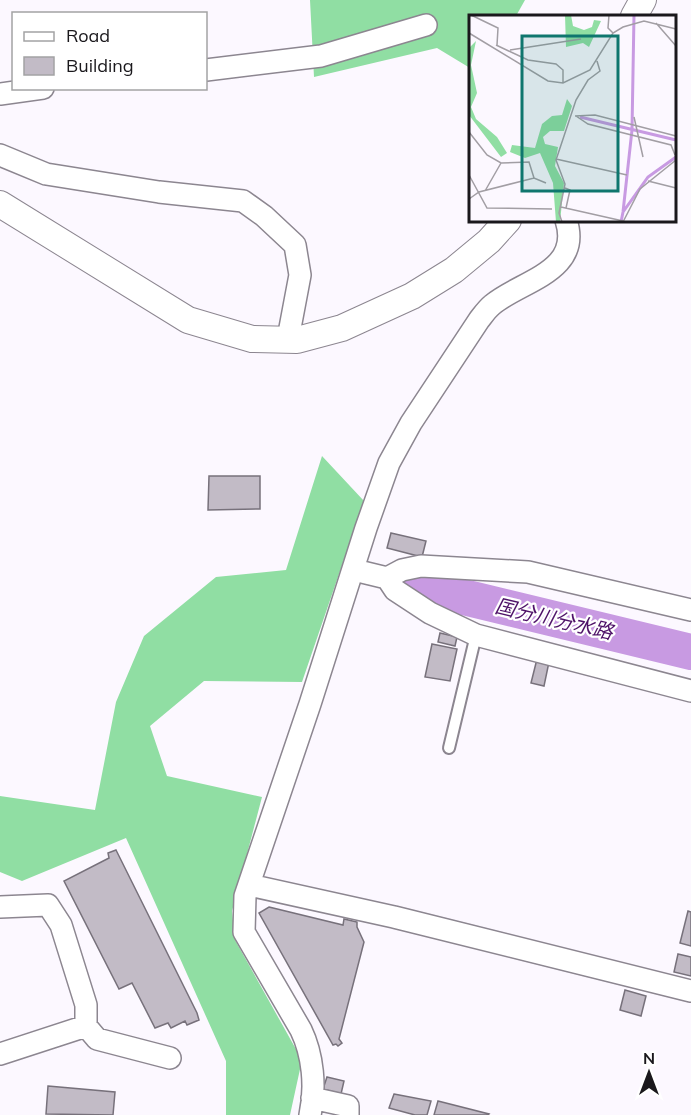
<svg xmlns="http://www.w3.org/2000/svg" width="691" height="1115" viewBox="0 0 691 1115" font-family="Mulish,'Noto Sans JP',sans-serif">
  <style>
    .forest { fill: #90dea3 }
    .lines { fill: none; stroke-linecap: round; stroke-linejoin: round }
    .river { stroke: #c89ae2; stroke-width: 36 }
    .building { fill: #c2bbc6; stroke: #77717b; stroke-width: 1.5 }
    .service-casing { stroke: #8c8690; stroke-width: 14 }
    .minor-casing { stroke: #8c8690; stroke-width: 24 }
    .tertiary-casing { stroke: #8c8690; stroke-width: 28 }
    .service { stroke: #fff; stroke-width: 10 }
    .minor { stroke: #fff; stroke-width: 21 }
    .tertiary { stroke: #fff; stroke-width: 26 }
    .labels { text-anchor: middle; stroke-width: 4.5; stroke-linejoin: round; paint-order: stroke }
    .water-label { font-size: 20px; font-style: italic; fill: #4e1268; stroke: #fff }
    .inset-river { fill: none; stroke: #c89ae2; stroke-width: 3 }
    .inset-road { fill: none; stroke: #a29ea4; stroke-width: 1.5 }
    .view { fill: #0f766e; fill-opacity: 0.15; stroke: #0f766e; stroke-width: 3 }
    .inset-edge { fill: none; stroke: #1a181c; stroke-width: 3 }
  </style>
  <rect width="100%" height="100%" fill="#fcf8ff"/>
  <path class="forest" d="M310,0H525L516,16H470V68L437,48L314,77Z
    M322,456L364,501L302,682L204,681L150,726L167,776L262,797L232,911L235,940L302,1060L290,1115H226V1061L126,838L22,881L0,872V796L95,810L116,702L144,636L216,577L286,570Z"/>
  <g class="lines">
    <path class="river" d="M418,586L691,652"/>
  </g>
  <path class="building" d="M209,476H260V509L208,510Z
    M391,533L426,541L422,557L387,548Z
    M440,633L457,637L455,646L438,642Z
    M432,644L457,649L450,681L425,677Z
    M537,659L549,662L544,686L531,683Z
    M116,850L197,1013L199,1020L187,1025L185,1021L171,1028L168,1023L155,1028L132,983L119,989L64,881L109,858L108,853Z
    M269,907L343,925L344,919L357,922V927L364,942L339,1039L342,1043L338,1046L336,1044L333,1045L259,913Z
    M688,911L691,912V946L680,943Z
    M678,954L691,957V976L674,972Z
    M625,990L646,996L641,1016L620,1010Z
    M327,1077L344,1081L341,1094L323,1089Z
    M48,1086L115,1092L113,1115L46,1114Z
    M394,1094L431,1101L427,1115H415L389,1108Z
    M438,1101L489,1114L488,1115H434Z"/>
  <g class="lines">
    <defs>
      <path id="service" d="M449,748L476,635"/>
      <path id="minor" d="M206,70L321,56L426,25
        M0,94L43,88
        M0,155L46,174L159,192L243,201L264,216L295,245L300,275L290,328L297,340
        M354,570L387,578L402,570L421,566L528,572L691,610
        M387,578L395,590L430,613L476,635L691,691
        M249,885L394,917L691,991
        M0,907L48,905L61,925L86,1005V1026
        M0,1054L86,1026L97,1039L170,1058
        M312,1098L348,1106V1115
        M310,1115C316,1087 313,1055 301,1030L244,932L245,896L310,704L366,528L389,463L411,423L479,320C483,315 487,309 492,305C520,281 583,272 566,220"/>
      <path id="tertiary" d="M634,16L643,0
        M0,204L188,320L252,339L297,340L342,328L412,296L454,270L489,241L508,220"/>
    </defs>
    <use href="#service" class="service-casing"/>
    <use href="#minor" class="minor-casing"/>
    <use href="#tertiary" class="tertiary-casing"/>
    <use href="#service" class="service"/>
    <use href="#minor" class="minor"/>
    <use href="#tertiary" class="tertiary"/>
  </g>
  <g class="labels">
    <g class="water-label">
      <text transform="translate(554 619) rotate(13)" y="7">国分川分水路</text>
    </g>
  </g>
  <g transform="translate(469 15)">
    <rect width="207" height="207" fill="#fcf8ff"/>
    <path d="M96,0H102L104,11L115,15L123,12L125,5L132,6L120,32L114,28L97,32ZM7,26L2,50L8,78L2,92L7,104L28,122L38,138L32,142L0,100V33ZM98,84L103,91L95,116H81L74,122L76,129L89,132L86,151L95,168L91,207H87L84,168L71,138L56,143L41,137L43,130L66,133L73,109L83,101L93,100Z" fill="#90dea3"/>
    <path class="inset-river" d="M111,102L207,125M154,197L163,115L165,0M152,207L154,197L179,162L207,142"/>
    <path class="inset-road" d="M2,0L29,13L28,30M140,0L139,13L144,18M187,8L207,31M0,18L79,66L94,68L121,55L144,18L154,12L175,6L207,14M27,30L59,45L87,49L94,55V68M41,35L112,24M106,101L126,100L207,121M107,101L119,109L202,130L206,140M165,102L174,142M0,117L18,140L32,148L60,147L65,163M87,144L158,160M0,160L18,193L83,194M179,166L207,173M96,173L101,175L97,193M16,176L32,148M0,184L10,177L65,163L77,168M92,192L154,206M93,207L90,198L96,169L87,145L107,85L119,65L131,56L128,46M154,207L171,174L207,145"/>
    <path class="view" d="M53,21H149V176H53Z"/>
    <rect width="207" height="207" class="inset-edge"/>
  </g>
  <rect x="12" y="12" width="195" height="78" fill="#ffffff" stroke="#a3a3a4" stroke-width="1.5"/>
  <rect x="24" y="32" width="30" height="9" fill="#ffffff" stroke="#a3a3a4" stroke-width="1.5"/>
  <text x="66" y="42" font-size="18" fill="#1a181c">Road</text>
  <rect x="24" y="57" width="30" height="18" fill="#c2bbc6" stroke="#a3a3a4" stroke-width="1.5"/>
  <text x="66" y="72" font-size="18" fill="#1a181c">Building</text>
  <g transform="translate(649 1073)" stroke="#ffffff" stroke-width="4.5" paint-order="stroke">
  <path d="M0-4.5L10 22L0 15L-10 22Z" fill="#1a181c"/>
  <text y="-9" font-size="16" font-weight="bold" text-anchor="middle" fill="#1a181c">N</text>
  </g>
</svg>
